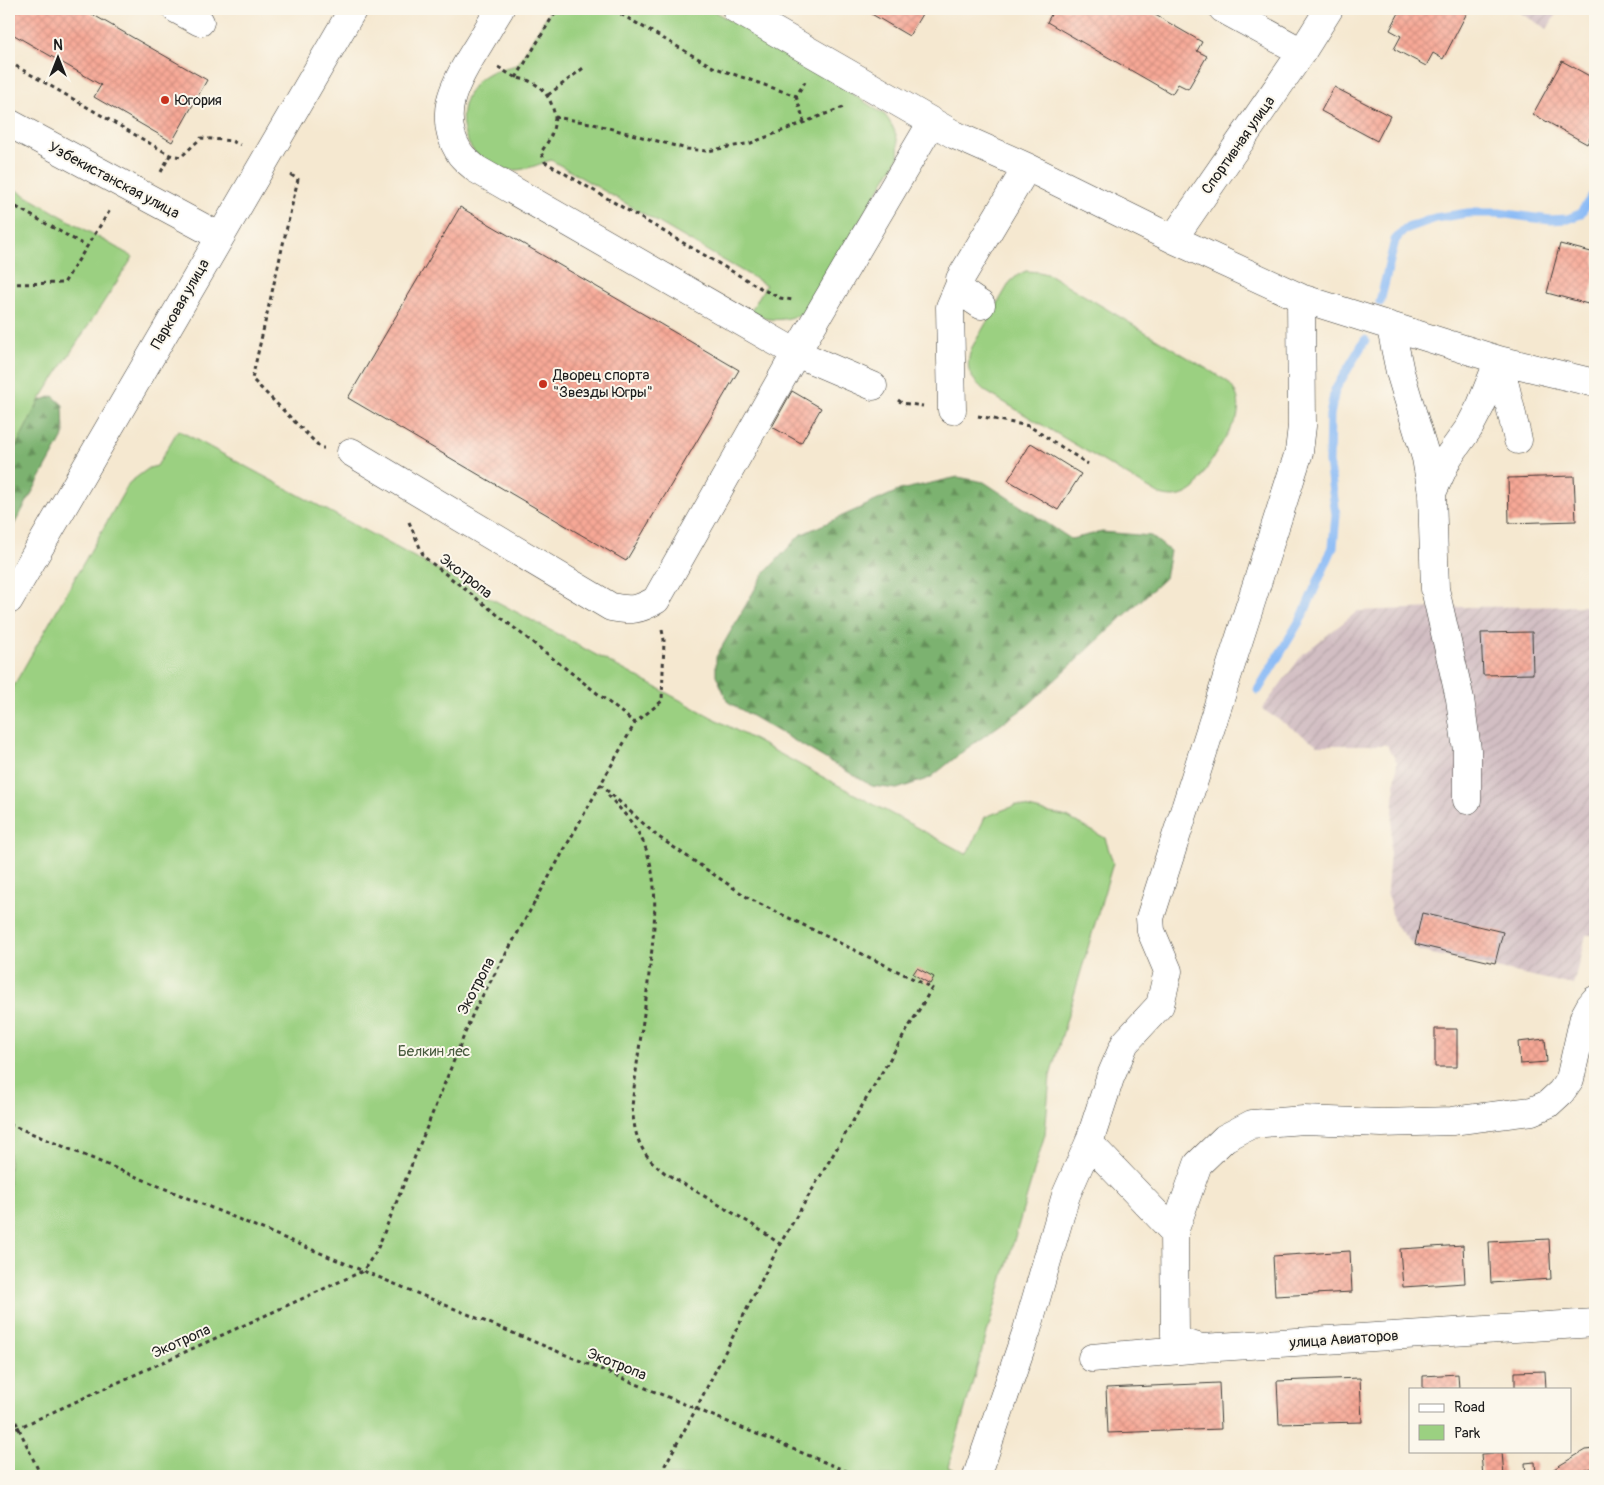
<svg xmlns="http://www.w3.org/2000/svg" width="1604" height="1485" viewBox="0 0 1604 1485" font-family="Pangolin,sans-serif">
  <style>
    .industrial { fill: url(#industrial-furrows) }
    .forest { fill: url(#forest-firs); stroke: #4c6746 }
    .park { fill: #9bd081; stroke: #5c764e }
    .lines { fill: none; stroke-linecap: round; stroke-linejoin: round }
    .stream { stroke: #8bbbf6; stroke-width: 9 }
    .building { fill: url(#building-cross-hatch) }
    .minor-casing { stroke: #3d3b37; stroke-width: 29 }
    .major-casing { stroke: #3d3b37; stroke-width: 29 }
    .path { stroke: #3d3b37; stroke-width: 3; stroke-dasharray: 4 4; stroke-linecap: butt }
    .minor { stroke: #fff; stroke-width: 28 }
    .major { stroke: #fff; stroke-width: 28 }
    .poi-dot { fill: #c8321e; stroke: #fbf7ec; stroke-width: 2 }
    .labels { text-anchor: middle; stroke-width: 4; stroke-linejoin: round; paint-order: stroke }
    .poi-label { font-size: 15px; fill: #1c1c1c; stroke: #fbf7ec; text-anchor: start }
    .street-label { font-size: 15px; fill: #1c1c1c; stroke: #fbf7ec }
    .park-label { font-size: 15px; fill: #485b3f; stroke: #fbf7ec }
  </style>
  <defs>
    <pattern id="industrial-furrows" width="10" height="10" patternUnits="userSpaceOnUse" patternTransform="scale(1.25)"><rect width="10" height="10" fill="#d2bec3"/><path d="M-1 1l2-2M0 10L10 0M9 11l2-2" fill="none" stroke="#b4a3a7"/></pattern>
    <pattern id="forest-firs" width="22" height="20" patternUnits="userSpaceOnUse" patternTransform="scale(1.25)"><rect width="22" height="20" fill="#7cb26f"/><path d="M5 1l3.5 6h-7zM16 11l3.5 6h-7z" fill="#65905a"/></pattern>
    <pattern id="building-cross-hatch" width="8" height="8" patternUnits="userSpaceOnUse" patternTransform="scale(1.25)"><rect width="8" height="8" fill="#f7a896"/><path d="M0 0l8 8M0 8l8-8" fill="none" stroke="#d39081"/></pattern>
  </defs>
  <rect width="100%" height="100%" fill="#fbf7ec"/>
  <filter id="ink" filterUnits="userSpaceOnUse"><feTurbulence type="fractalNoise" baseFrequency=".02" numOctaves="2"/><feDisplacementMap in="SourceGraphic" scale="10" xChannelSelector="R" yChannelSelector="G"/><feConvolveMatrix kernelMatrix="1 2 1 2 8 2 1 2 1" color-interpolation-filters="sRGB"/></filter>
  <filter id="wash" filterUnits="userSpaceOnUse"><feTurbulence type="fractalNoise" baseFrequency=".0096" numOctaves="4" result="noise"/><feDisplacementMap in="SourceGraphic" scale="20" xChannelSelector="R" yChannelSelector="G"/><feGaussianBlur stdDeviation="1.12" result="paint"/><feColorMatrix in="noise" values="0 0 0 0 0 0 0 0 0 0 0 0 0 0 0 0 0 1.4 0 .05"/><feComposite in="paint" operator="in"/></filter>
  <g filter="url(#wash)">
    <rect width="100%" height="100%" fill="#f5e8d0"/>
    <path class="industrial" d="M1514,9H1559L1547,29Z
      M1595,606V935H1586L1573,985L1419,951L1394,924L1387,891L1397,762L1387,745H1318L1262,709L1303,654L1358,611L1462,607Z"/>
    <path class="forest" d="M53,396L63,405L64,435L9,534V460L39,401Z
      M958,477L984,482L1071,539L1102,532L1151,536L1170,551L1165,578L1027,706L966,749L930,778L897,789L872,786L728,702L716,675V657L763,575L800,535L900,490Z"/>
    <path class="park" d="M551,9H710L814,69L885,115C895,128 900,141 898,158L804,313C783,322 771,321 749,314L766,285L551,160C539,164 527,170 514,170C474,171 450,127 469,93C473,87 477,80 484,76C494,69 506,68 517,65Z
      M9,186L133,257L39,401L9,460Z
      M1026,271L1039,272L1050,275L1227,381C1238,393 1241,402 1237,418L1195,488C1184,497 1174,499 1160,495L985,391C969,376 965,371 971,349L1010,282L1018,275Z
      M178,430L966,854L972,845L985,817L1016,805L1067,817L1105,838L1113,863L1050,1076L1045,1134L948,1467L966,1476H9V694L129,483L149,468L157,466Z"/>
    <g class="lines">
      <path class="stream" d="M1380,302L1395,240L1405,229L1435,218L1468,213H1499L1550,220L1568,219L1580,214L1595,192
        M1258,690L1302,617L1333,547L1336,515L1329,462L1330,415L1335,390L1365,340"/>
    </g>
    <g id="blocks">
      <path class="building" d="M9,9H83L207,80L172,142L94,97L101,85L9,32Z
        M863,9H925L909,36Z
        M1048,9H1145L1202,42L1197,51L1207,56L1188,89L1178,84L1172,94L1047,22L1053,11Z
        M1401,9H1469L1443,59L1433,53L1426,66L1394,49L1401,36L1390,30Z
        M1562,61L1595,79V128L1587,144L1533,114Z
        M1334,87L1390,116L1377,141L1321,111Z
        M460,207L739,370L626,561L348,398Z
        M1560,244L1595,253V275L1588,304L1547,293Z
        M792,391L821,408L801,443L772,427Z
        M1031,443L1081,474L1058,510L1008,480Z
        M1574,476L1576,521L1509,523L1508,478Z
        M1532,632L1533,674L1483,675L1481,633Z
        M1422,913L1503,932L1495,963L1415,944Z
        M917,968L934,977L930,984L913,974Z
        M1435,1029H1457V1067H1435Z
        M1545,1039L1547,1062L1520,1064L1518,1042Z
        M1549,1239L1551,1279L1491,1283L1489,1242Z
        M1463,1245L1465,1283L1403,1287L1400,1249Z
        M1350,1251L1352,1292L1275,1296L1273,1256Z
        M1545,1371L1546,1389H1515V1372Z
        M1458,1374L1459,1389H1423V1376Z
        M1360,1378L1362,1422L1279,1424L1277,1381Z
        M1219,1383L1221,1429L1108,1433L1106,1388Z
        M1595,1449V1467L1579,1472L1571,1476H1557L1552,1470L1585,1450Z
        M1502,1452L1504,1476H1483L1481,1454Z
        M1535,1462L1536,1476H1526L1525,1463Z"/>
    </g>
  </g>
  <g filter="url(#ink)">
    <use href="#blocks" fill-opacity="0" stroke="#3d3b37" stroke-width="1"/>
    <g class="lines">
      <defs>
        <path id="minor" d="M176,9L200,22
          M500,9C491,23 483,38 474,52C454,84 437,116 459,152C463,159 471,164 476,169L796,353L932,122
          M736,9L955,135L1027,167L1173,239L1301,298L1499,360L1595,383
          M1223,9L1302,52
          M1173,239L1302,52L1329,9
          M981,305C971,298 959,293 960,279L1027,167
          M1391,328L1400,372L1426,458L1432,493L1435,589L1460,699L1467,750V800
          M1499,360L1518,440
          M952,410L950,307L959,286
          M351,452L611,607C631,611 639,610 656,600L796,353L873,386
          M1432,493L1449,456L1469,428L1481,405L1499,360
          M1089,1143L1174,1232
          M1202,1348L1183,1343L1175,1335L1174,1232L1198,1164L1225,1138L1252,1124L1304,1120L1382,1123L1452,1121L1532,1111L1548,1104L1561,1092L1570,1079L1584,1017L1590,1006L1595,1000
          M1092,1358L1202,1348L1595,1323
          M977,1476L1027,1330L1066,1195L1089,1143L1110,1078L1125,1043L1160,1005L1168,971L1151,931L1150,918L1299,452L1302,426L1301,298"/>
        <path id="major" d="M9,123L219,236
          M9,600L353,9"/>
      </defs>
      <use href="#minor" class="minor-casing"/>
      <use href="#major" class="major-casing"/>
      <path class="path" d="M615,9L617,12L713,67L796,96L805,82
        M9,62L170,155L181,157L201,138L232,141L240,145
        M498,67C504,70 509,75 516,77C519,79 524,79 527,80C545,87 552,101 555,117L590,123L687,149L707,151L751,143L846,106
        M516,78L557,9
        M548,95L586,66
        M796,96L804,121
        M555,117C554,131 550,140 541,152L545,162L764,290L780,298L793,300
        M161,172L170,155
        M291,175L298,179L252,379L321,448H324
        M9,203L86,246
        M9,284L64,283L110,210
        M898,400L902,403L923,406
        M978,416L1029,426L1088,464
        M409,522L424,557L635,723
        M600,784L657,836L750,899L932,988L780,1244L696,1409L659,1476
        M608,795C621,810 636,825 644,844C662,887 653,938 648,983C643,1024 636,1066 632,1107C635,1138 640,1154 665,1173L750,1223L780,1244
        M9,1124L858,1476
        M9,1407L41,1476
        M9,1432L363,1271L377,1250L474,1011L635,723L662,701L664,640L662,630"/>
      <use href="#minor" class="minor"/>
      <use href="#major" class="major"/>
    </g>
  </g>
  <g class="poi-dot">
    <circle cx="165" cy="100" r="5"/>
    <circle cx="543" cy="384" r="5"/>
  </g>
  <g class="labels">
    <g class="poi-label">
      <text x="175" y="105">Югория</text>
      <text x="553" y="380">Дворец спорта<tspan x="553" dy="17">"Звезды Югры"</tspan></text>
    </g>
    <g class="street-label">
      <text transform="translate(1238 145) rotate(-55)" y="5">Спортивная улица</text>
      <text transform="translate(114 180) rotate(28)" y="5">Узбекистанская улица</text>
      <text transform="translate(180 304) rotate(-60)" y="5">Парковая улица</text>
      <text transform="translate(466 576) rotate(38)" y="5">Экотропа</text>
      <text transform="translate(476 986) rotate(-62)" y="5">Экотропа</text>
      <text transform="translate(1344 1339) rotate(-4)" y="5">улица Авиаторов</text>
      <text transform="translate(181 1341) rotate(-24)" y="5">Экотропа</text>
      <text transform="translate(617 1364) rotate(22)" y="5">Экотропа</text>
    </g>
    <g class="park-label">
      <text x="434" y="1056">Белкин лес</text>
    </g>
  </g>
  <rect width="1604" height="1485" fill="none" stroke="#fbf7ec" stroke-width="30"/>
  <rect x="1409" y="1388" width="162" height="65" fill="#fbf7ec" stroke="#a29f99"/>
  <rect x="1419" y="1404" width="25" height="8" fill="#ffffff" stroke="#a29f99"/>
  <text x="1454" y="1412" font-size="15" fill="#1c1c1c">Road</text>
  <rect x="1419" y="1425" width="25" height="15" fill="#9bd081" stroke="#a29f99"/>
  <text x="1454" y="1438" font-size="15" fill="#1c1c1c">Park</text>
  <g transform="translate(58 58)" stroke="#fbf7ec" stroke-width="4" paint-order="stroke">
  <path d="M0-4L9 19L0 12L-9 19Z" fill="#1c1c1c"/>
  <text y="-8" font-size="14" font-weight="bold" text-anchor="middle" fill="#1c1c1c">N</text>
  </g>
</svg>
